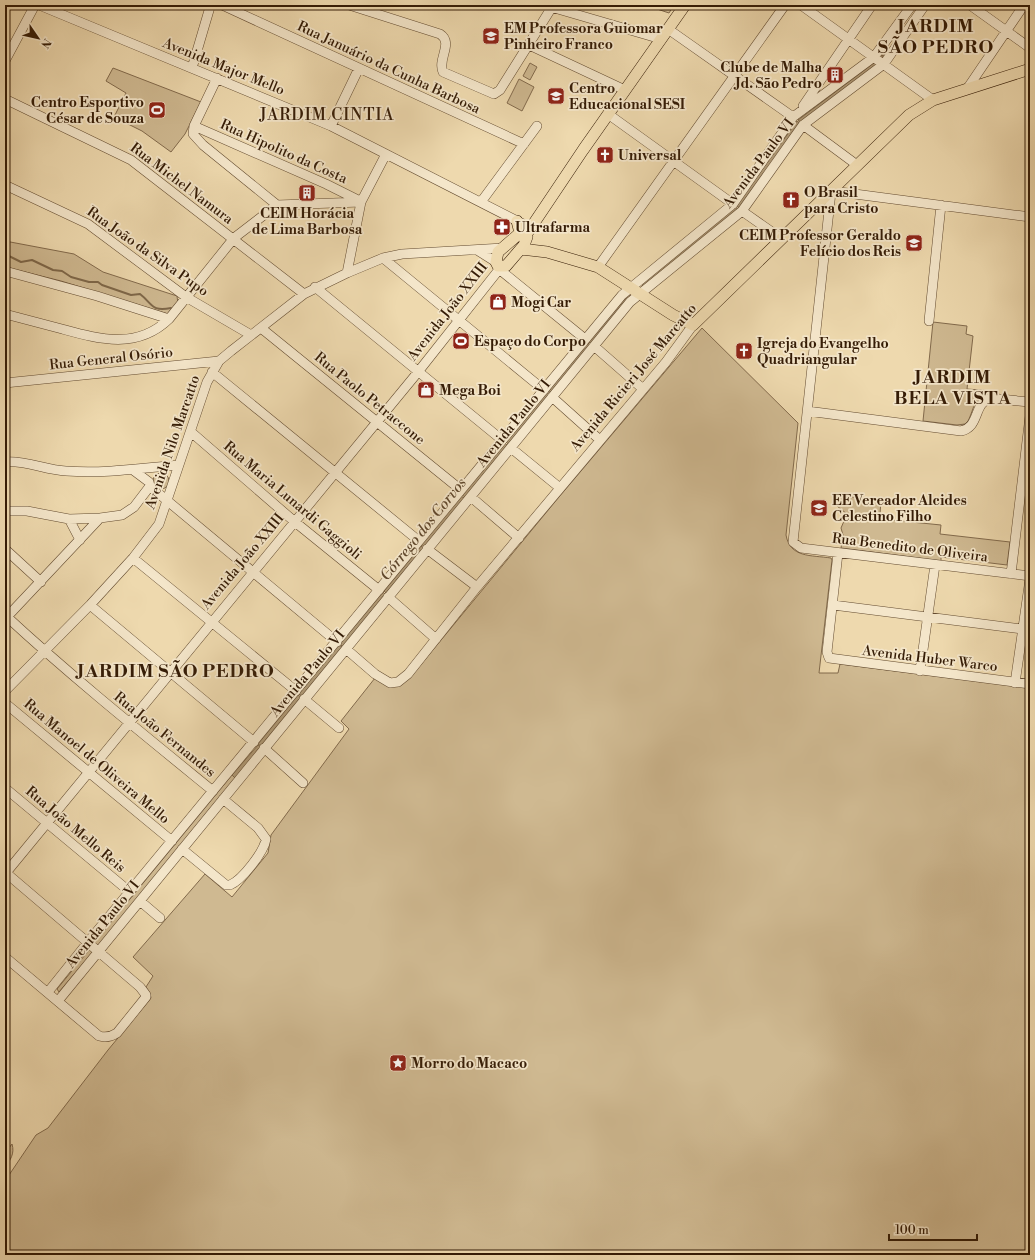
<svg xmlns="http://www.w3.org/2000/svg" width="1035" height="1260" viewBox="0 0 1035 1260" font-family="'Libre Bodoni',serif">
  <style>
    .green { fill: #cfb991; stroke: #826a4c }
    .water { fill: #af9975; stroke: #7e6749 }
    .lines { fill: none; stroke-linecap: round; stroke-linejoin: round }
    .stream { stroke: #7e6749; stroke-width: 2 }
    .minor-casing { stroke: #634b30; stroke-width: 10 }
    .major-casing { stroke: #351c06; stroke-width: 12 }
    .minor { stroke: #f4e6ca; stroke-width: 9 }
    .major { stroke: #eed9ae; stroke-width: 11 }
    .labels { text-anchor: middle; stroke-width: 3.5; stroke-linejoin: round; paint-order: stroke }
    .poi-label { font-size: 14px; font-weight: bold; fill: #351c06; stroke: #f4e6ca; text-anchor: start }
    .street-label { font-size: 14px; fill: #351c06; stroke: #f4e6ca }
    .water-label { font-size: 15px; font-style: italic; fill: #60482d; stroke: #f4e6ca }
    .quarter-label { font-size: 16px; letter-spacing: 1px; fill: #351c06; stroke: #f4e6ca }
    .district-label { font-size: 18px; font-weight: bold; letter-spacing: 1px; fill: #351c06; stroke: #f4e6ca }
  </style>
  <rect width="100%" height="100%" fill="#eed9ae"/>
  <filter id="stains"><feTurbulence type="fractalNoise" baseFrequency=".005" numOctaves="4"/><feColorMatrix values="0 0 0 0 .2 0 0 0 0 .09 0 0 0 0 .02 0 0 0 .5 -.17"/></filter>
  <radialGradient id="worn" r=".72"><stop offset=".6" stop-color="#630" stop-opacity="0"/><stop offset="1" stop-color="#630" stop-opacity=".3"/></radialGradient>
  <path class="green" d="M645,5H674L669,13Z
    M530,63L537,67L530,80L523,76Z
    M113,68L201,102L185,134L171,152L142,131L114,117L126,93L106,81Z
    M519,79L534,87L522,111L507,103Z
    M5,241L74,254L103,272L177,296L178,304L168,314L61,281L5,267Z
    M933,322L967,326L966,334L973,336L967,389L993,391C973,396 975,407 968,421L965,424L957,425L923,421Z
    M702,328L798,423L786,535C790,558 811,555 831,558L832,560L819,673H838L840,664L1030,688V1255H5V1181L36,1135L48,1128L108,1050L151,998L150,993L146,987L153,976L133,957L205,874L232,897L268,853L271,835L349,729L341,721L375,678L384,684L418,668L559,497Z
    M153 481a8 8 0 1 1 16 0a8 8 0 1 1-16 0Z
    M832,495L881,500L880,514L882,519L941,525L940,534L1010,542L1007,565L941,557V561L841,548L843,535L841,528L847,514L837,506Z
    M232,775L235,778L98,946L93,944Z
    M90,949L92,953L59,992L57,989Z
    M12,1144C15,1154 10,1160 5,1168V1153Z"/>
  <path class="water" d="M875,62L878,65L801,122L798,120Z
    M797,121L800,123L740,208L736,206Z
    M735,207L738,209L644,287L641,284Z
    M628,295L632,297L591,344L588,341Z
    M587,342L590,345L552,391L549,389Z
    M548,390L551,392L508,444L506,442Z
    M505,443L507,445L465,497L462,495Z
    M461,496L464,498L424,547L421,545Z
    M421,546L423,548L386,593L384,591Z
    M383,592L385,594L343,647L340,644Z
    M339,645L342,647L302,696L299,694Z
    M298,695L301,697L261,746L258,744Z
    M258,745L261,747L235,778L232,775Z"/>
  <g class="lines">
    <path class="stream" d="M882,56L885,53
      M5,254L21,262L32,260L53,270L62,271L71,277L89,282H98L102,285L131,295L140,294C153,304 151,312 171,308"/>
    <defs>
      <path id="minor" d="M39,5L331,126L531,228
        M222,5L524,144
        M349,5L440,34C454,43 437,59 443,72L494,94L500,90L552,7
        M544,5L661,39
        M801,5L933,100
        M970,5L1030,48
        M668,29L793,117
        M529,45L625,90
        M5,61L35,5
        M192,68L210,7L213,5
        M217,78L194,126L193,134L203,145L277,205
        M967,89L1024,5
        M5,99L131,160L304,294
        M803,106L872,5
        M608,114L733,204
        M803,125L857,165
        M194,126L326,184L360,201
        M331,126L359,68
        M5,185L88,224L186,297L251,335
        M832,191L1030,217
        M831,192L793,542L801,548L1030,576
        M481,202L537,126
        M742,211L782,239
        M477,250L496,262
        M383,258L544,390
        M598,267L785,5
        M499,269L585,339
        M5,271L97,296L169,319
        M347,273L361,202L386,154
        M315,287L502,440
        M5,314C24,319 43,324 62,329C99,339 137,350 169,319L234,238L277,205L361,202
        M929,321L941,205
        M261,328L461,490
        M594,346L643,389
        M212,372L419,541
        M5,383L219,361
        M552,397L600,440
        M807,411L961,431C980,427 973,404 990,398L1029,402
        M191,432L295,522L379,590
        M511,448L560,488
        M5,462C26,460 45,470 66,471C104,474 142,468 179,465
        M133,470L149,482L150,486L154,490
        M158,493L337,642
        M471,497L519,538
        M5,511H27L69,519L100,518L122,515L134,507L150,486
        M69,519L80,540
        M5,549L41,582
        M427,549L477,587
        M838,553L827,652L829,658L1030,684
        M133,558L296,691
        M1011,574L1030,416V396
        M388,597L436,639
        M90,605L254,742
        M833,605L1030,630
        M5,615C72,677 143,734 213,791
        M5,619L100,518
        M346,649L375,674L390,683L398,682L408,674L477,587L666,362L693,325
        M920,671L935,565
        M1015,683L1030,579
        M5,691L90,605L133,558L159,524L207,382L219,361L231,351L304,294L347,273L383,258L402,254L503,248
        M304,699L339,728
        M5,703L172,841
        M264,748L303,783
        M5,788L130,892
        M182,849L226,885H230C242,880 264,852 266,839L258,828L223,799
        M5,872L140,987L146,995V997L117,1033C111,1037 106,1038 99,1036L5,957
        M5,874L418,372L501,267
        M140,901L160,918
        M48,992L88,942L622,295L733,204L793,117L874,57L912,5
        M58,1001L630,302L742,211L803,125L884,64L925,5"/>
      <path id="major" d="M517,221L520,233
        M520,233L527,237L524,245L506,266H498L496,262L498,252Z
        M526,235L583,150L685,5
        M521,249L547,252L598,267L673,315L693,325L909,115L933,100L1030,69"/>
    </defs>
    <use href="#minor" class="minor-casing"/>
    <use href="#major" class="major-casing"/>
    <use href="#minor" class="minor"/>
    <use href="#major" class="major"/>
  </g>
  <defs>
    <symbol id="school-square" viewBox="-11 -11 22 22"><rect x="-9" y="-9" width="18" height="18" rx="4" fill="#8f2418" stroke="#f4e6ca"/><path d="M0-5L7-2L0 1L-7-2ZM-4 1L0 2.5L4 1V4Q0 6-4 4Z" fill="#fff"/></symbol>
    <symbol id="building-square" viewBox="-11 -11 22 22"><rect x="-9" y="-9" width="18" height="18" rx="4" fill="#8f2418" stroke="#f4e6ca"/><path d="M-4-6H4V6H1V3H-1V6H-4ZM-2.5-4.3h1.7v1.8h-1.7ZM.8-4.3h1.7v1.8H.8ZM-2.5-1h1.7V.8h-1.7ZM.8-1h1.7V.8H.8Z" fill="#fff"/></symbol>
    <symbol id="stadium-square" viewBox="-11 -11 22 22"><rect x="-9" y="-9" width="18" height="18" rx="4" fill="#8f2418" stroke="#f4e6ca"/><path d="M0-5a6.5 5 0 1 0 0 10a6.5 5 0 1 0 0-10ZM-3.5-1.8h7v3.6h-7Z" fill="#fff"/></symbol>
    <symbol id="church-square" viewBox="-11 -11 22 22"><rect x="-9" y="-9" width="18" height="18" rx="4" fill="#8f2418" stroke="#f4e6ca"/><path d="M-1.2-6h2.4v3.5h3.3v2.4h-3.3V6h-2.4V-.1h-3.3v-2.4h3.3Z" fill="#fff"/></symbol>
    <symbol id="pharmacy-square" viewBox="-11 -11 22 22"><rect x="-9" y="-9" width="18" height="18" rx="4" fill="#8f2418" stroke="#f4e6ca"/><path d="M-2-6h4v4h4v4h-4v4h-4v-4h-4v-4h4Z" fill="#fff"/></symbol>
    <symbol id="shop-square" viewBox="-11 -11 22 22"><rect x="-9" y="-9" width="18" height="18" rx="4" fill="#8f2418" stroke="#f4e6ca"/><path d="M-5-2.5h2.3a2.7 3.5 0 0 1 5.4 0H5L5.5 6h-11ZM-1.5-2.5h3a1.5 2.3 0 0 0-3 0Z" fill="#fff"/></symbol>
    <symbol id="sight-square" viewBox="-11 -11 22 22"><rect x="-9" y="-9" width="18" height="18" rx="4" fill="#8f2418" stroke="#f4e6ca"/><path d="M0-6L1.8-2.2L6-1.7L2.9 1.2L3.7 5.4L0 3.3L-3.7 5.4L-2.9 1.2L-6-1.7L-1.8-2.2Z" fill="#fff"/></symbol>
  </defs>
  <g fill-rule="evenodd">
    <use href="#school-square" x="481" y="26" width="20" height="20"/>
    <use href="#building-square" x="825" y="65" width="20" height="20"/>
    <use href="#school-square" x="546" y="86" width="20" height="20"/>
    <use href="#stadium-square" x="147" y="100" width="20" height="20"/>
    <use href="#church-square" x="595" y="145" width="20" height="20"/>
    <use href="#building-square" x="297" y="183" width="20" height="20"/>
    <use href="#church-square" x="781" y="190" width="20" height="20"/>
    <use href="#pharmacy-square" x="492" y="217" width="20" height="20"/>
    <use href="#school-square" x="904" y="233" width="20" height="20"/>
    <use href="#shop-square" x="488" y="292" width="20" height="20"/>
    <use href="#stadium-square" x="451" y="331" width="20" height="20"/>
    <use href="#church-square" x="734" y="341" width="20" height="20"/>
    <use href="#shop-square" x="416" y="380" width="20" height="20"/>
    <use href="#school-square" x="809" y="498" width="20" height="20"/>
    <use href="#sight-square" x="388" y="1053" width="20" height="20"/>
  </g>
  <g class="labels">
    <g class="poi-label">
      <text x="504" y="33">EM Professora Guiomar<tspan x="504" dy="16">Pinheiro Franco</tspan></text>
      <text x="822" y="72" text-anchor="end">Clube de Malha<tspan x="822" dy="16">Jd. São Pedro</tspan></text>
      <text x="569" y="93">Centro<tspan x="569" dy="16">Educacional SESI</tspan></text>
      <text x="144" y="107" text-anchor="end">Centro Esportivo<tspan x="144" dy="16">César de Souza</tspan></text>
      <text x="618" y="160">Universal</text>
      <text x="804" y="197">O Brasil<tspan x="804" dy="16">para Cristo</tspan></text>
      <text x="307" y="218" text-anchor="middle">CEIM Horácia<tspan x="307" dy="16">de Lima Barbosa</tspan></text>
      <text x="515" y="232">Ultrafarma</text>
      <text x="901" y="240" text-anchor="end">CEIM Professor Geraldo<tspan x="901" dy="16">Felício dos Reis</tspan></text>
      <text x="511" y="307">Mogi Car</text>
      <text x="474" y="346">Espaço do Corpo</text>
      <text x="757" y="348">Igreja do Evangelho<tspan x="757" dy="16">Quadriangular</tspan></text>
      <text x="439" y="395">Mega Boi</text>
      <text x="832" y="505">EE Vereador Alcides<tspan x="832" dy="16">Celestino Filho</tspan></text>
      <text x="411" y="1068">Morro do Macaco</text>
    </g>
    <g class="street-label">
      <text transform="translate(224 66) rotate(22)" y="5">Avenida Major Mello</text>
      <text transform="translate(389 67) rotate(25)" y="5">Rua Januário da Cunha Barbosa</text>
      <text transform="translate(284 151) rotate(24)" y="5">Rua Hipolito da Costa</text>
      <text transform="translate(758 163) rotate(-53)" y="5">Avenida Paulo VI</text>
      <text transform="translate(182 183) rotate(37)" y="5">Rua Michel Namura</text>
      <text transform="translate(148 251) rotate(35)" y="5">Rua João da Silva Pupo</text>
      <text transform="translate(447 311) rotate(-52)" y="5">Avenida João XXIII</text>
      <text transform="translate(111 358) rotate(-6)" y="5">Rua General Osório</text>
      <text transform="translate(633 377) rotate(-50)" y="5">Avenida Ricieri José Marcatto</text>
      <text transform="translate(370 398) rotate(39)" y="5">Rua Paolo Petraccone</text>
      <text transform="translate(513 423) rotate(-51)" y="5">Avenida Paulo VI</text>
      <text transform="translate(172 442) rotate(-71)" y="5">Avenida Nilo Marcatto</text>
      <text transform="translate(293 500) rotate(40)" y="5">Rua Maria Lunardi Gaggioli</text>
      <text transform="translate(910 547) rotate(7)" y="5">Rua Benedito de Oliveira</text>
      <text transform="translate(242 561) rotate(-50)" y="5">Avenida João XXIII</text>
      <text transform="translate(930 658) rotate(7)" y="5">Avenida Huber Warco</text>
      <text transform="translate(307 673) rotate(-50)" y="5">Avenida Paulo VI</text>
      <text transform="translate(165 734) rotate(39)" y="5">Rua João Fernandes</text>
      <text transform="translate(97 761) rotate(40)" y="5">Rua Manoel de Oliveira Mello</text>
      <text transform="translate(76 829) rotate(40)" y="5">Rua João Mello Reis</text>
      <text transform="translate(102 924) rotate(-51)" y="5">Avenida Paulo VI</text>
    </g>
    <g class="water-label">
      <text transform="translate(423 529) rotate(-51)" y="5">Córrego dos Corvos</text>
    </g>
    <g class="quarter-label">
      <text x="327" y="120">JARDIM CINTIA</text>
    </g>
    <g class="district-label">
      <text x="936" y="32">JARDIM<tspan x="936" dy="21">SÃO PEDRO</tspan></text>
      <text x="953" y="383">JARDIM<tspan x="953" dy="21">BELA VISTA</tspan></text>
      <text x="176" y="677">JARDIM SÃO PEDRO</text>
    </g>
  </g>
  <rect width="1035" height="1260" fill="none" stroke="#eed9ae" stroke-width="20"/>
  <rect x="6" y="6" width="1023" height="1248" fill="none" stroke="#351c06" stroke-width="2"/>
  <rect x="10" y="10" width="1015" height="1240" fill="none" stroke="#351c06"/>
  <g transform="translate(38 38) rotate(124)" stroke="#f4e6ca" stroke-width="3" paint-order="stroke">
  <path d="M0-3L7 15L0 10L-7 15Z" fill="#351c06"/>
  <text y="-6" font-size="11" font-weight="bold" text-anchor="middle" fill="#351c06">N</text>
  </g>
  <path d="M889 1234v6h88v-6" fill="none" stroke="#351c06" stroke-width="2"/>
  <text x="895" y="1234" font-size="12" fill="#351c06" stroke="#f4e6ca" stroke-width="3" paint-order="stroke">100 m</text>
  <rect width="100%" height="100%" filter="url(#stains)"/>
  <rect width="100%" height="100%" fill="url(#worn)"/>
</svg>
